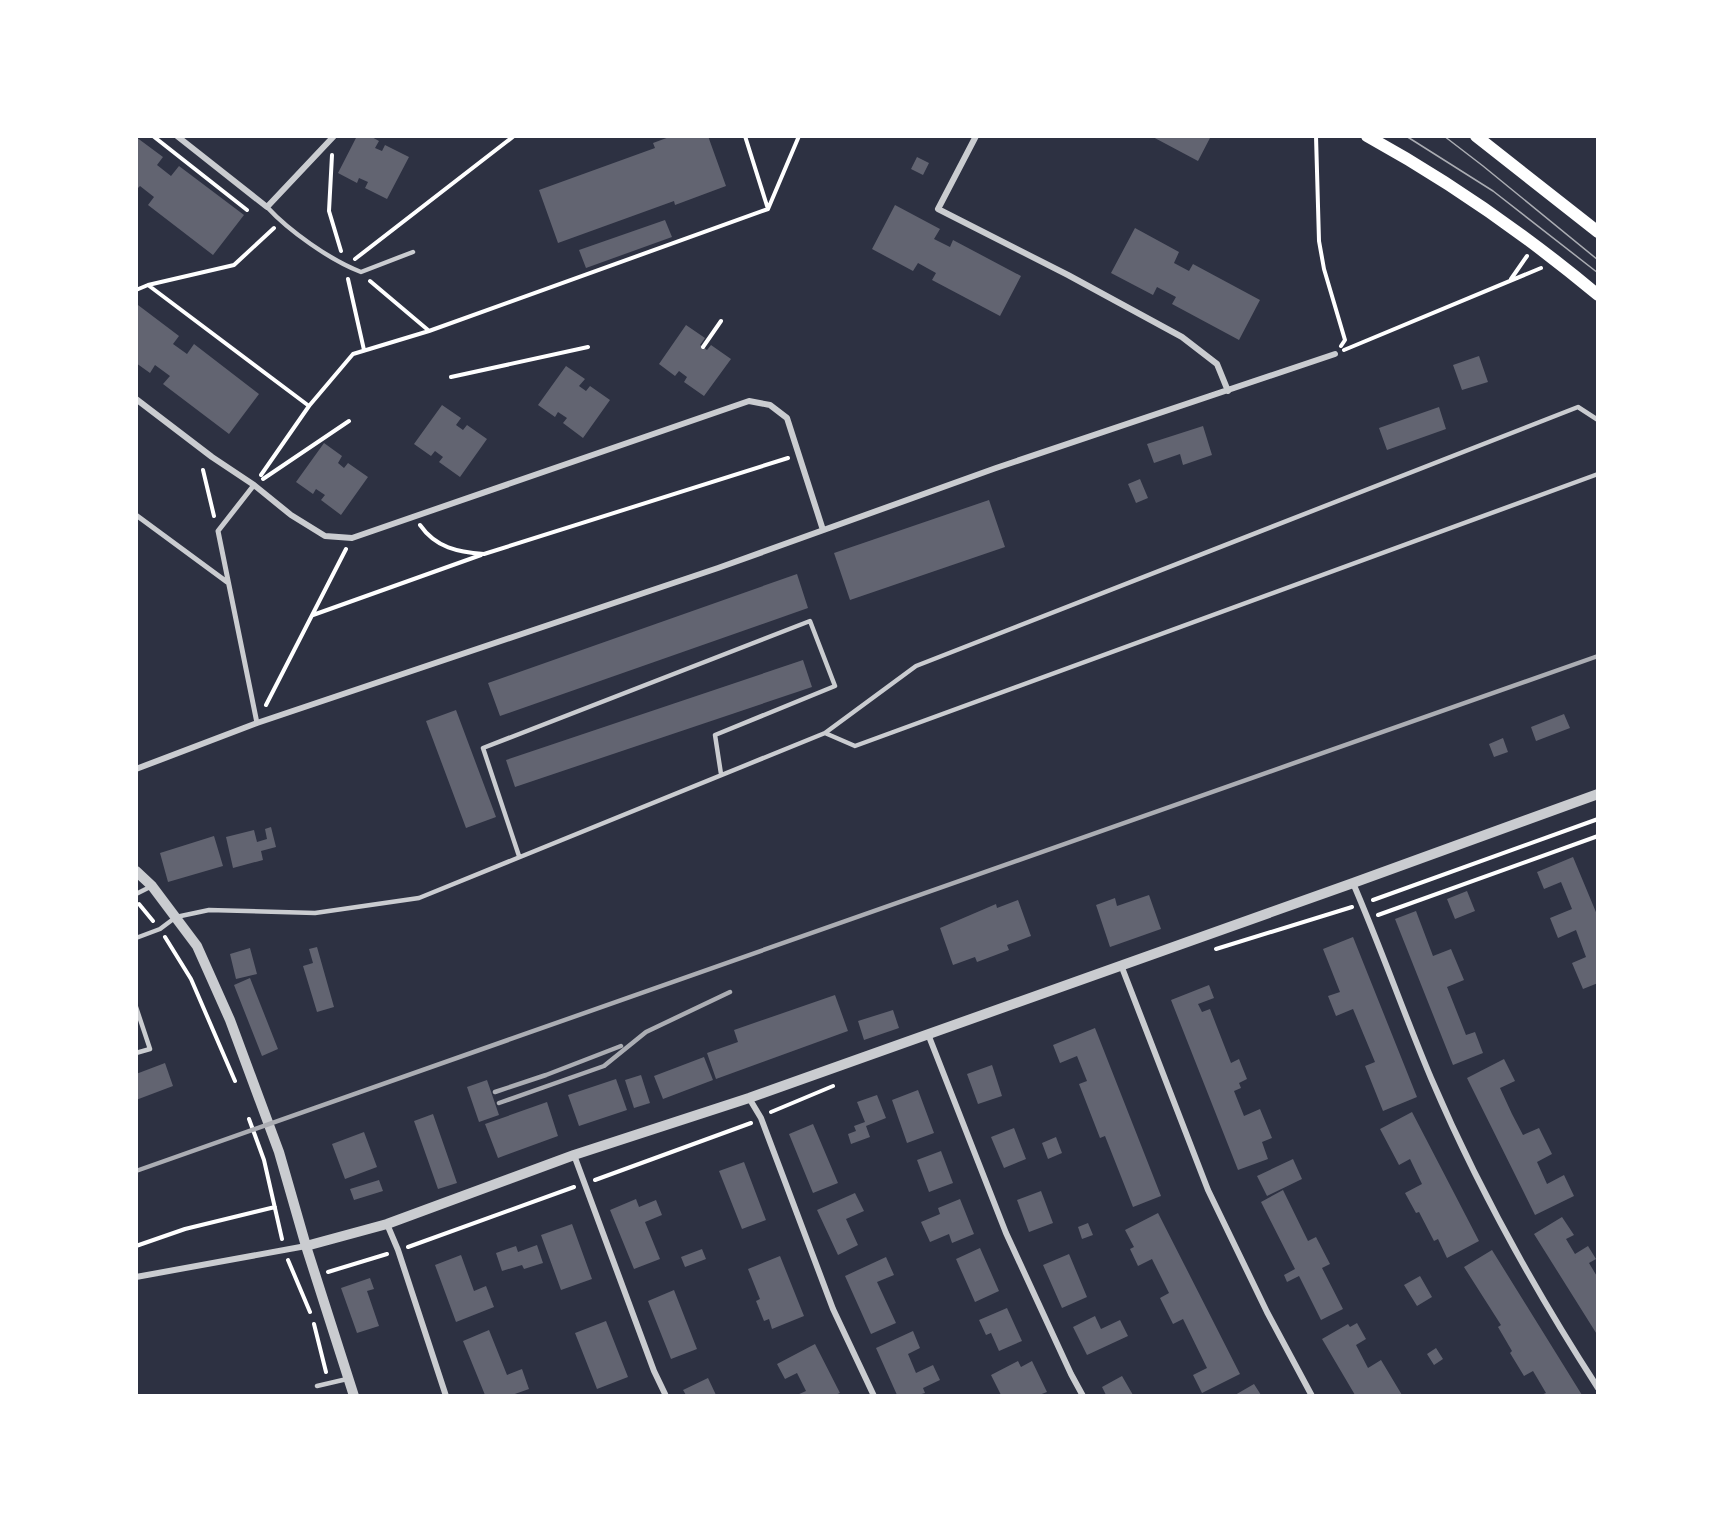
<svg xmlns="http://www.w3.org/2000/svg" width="1734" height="1532" viewBox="0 0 1734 1532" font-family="Rubik,sans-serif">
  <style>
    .building { fill: #626471 }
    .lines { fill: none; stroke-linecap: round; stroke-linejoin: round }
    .path { stroke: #fff; stroke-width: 4 }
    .service { stroke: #caccd0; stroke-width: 4.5 }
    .pedestrian { stroke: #caccd0; stroke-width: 5 }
    .minor { stroke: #caccd0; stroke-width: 6 }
    .tertiary { stroke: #caccd0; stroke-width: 10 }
    .secondary { stroke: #fff; stroke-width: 12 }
    .tram { stroke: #abadb3; stroke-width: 1.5 }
    .rail { stroke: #abadb3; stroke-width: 4.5 }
  </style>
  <rect width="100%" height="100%" fill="#2d3142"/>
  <path class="building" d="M357,136H370L379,141L375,148L382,151L385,145L409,157L387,199L365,188L368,182L359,178L357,183L338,173Z
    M672,136H708L726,186L675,205L674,201L558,243L539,190L655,148L653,143Z
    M1151,136H1211L1198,161Z
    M136,137L163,157L157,165L171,176L179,166L244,215L213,255L148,205L154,197L140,186L136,190Z
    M917,157L929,163L923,175L911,169Z
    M895,205L940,229L934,239L950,247L953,240L1021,276L1000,316L932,280L936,273L918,263L913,271L872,249Z
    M665,220L672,237L586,268L579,250Z
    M1135,228L1179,252L1174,263L1189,271L1193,264L1260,300L1239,340L1172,304L1176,297L1157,287L1153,295L1111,273Z
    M138,305L179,336L173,344L187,354L194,344L259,394L229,434L163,384L170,376L155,365L150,373L136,363Z
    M686,325L705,338L700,345L707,350L711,345L731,359L704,396L684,382L687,377L679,371L675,376L659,364Z
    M1479,356L1488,382L1462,390L1453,365Z
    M566,366L585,379L579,386L586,391L590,386L610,400L583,438L563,423L567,418L558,412L555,417L538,405Z
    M442,405L461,418L456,425L463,430L467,425L487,439L460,477L439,462L443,457L435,451L431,456L414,444Z
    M1439,407L1446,429L1387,450L1379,428Z
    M1203,426L1212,455L1183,465L1180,454L1154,463L1147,444Z
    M324,443L342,456L338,463L344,468L348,463L368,477L341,515L321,500L325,495L316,489L313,494L296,482Z
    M1140,479L1148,498L1136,503L1128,484Z
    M989,500L1005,547L850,600L834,553Z
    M797,574L808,608L500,716L488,683Z
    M803,660L812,687L515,787L506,760Z
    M456,710L496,817L466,828L426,721Z
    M1564,714L1570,728L1536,741L1531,727Z
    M1503,738L1508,752L1494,757L1489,744Z
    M271,827L276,847L261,851L263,860L233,868L226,837L254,830L257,842L267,839L265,829Z
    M214,836L223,866L168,882L160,853Z
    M1573,857L1598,917V983L1583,989L1572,963L1586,957L1576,930L1558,938L1550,918L1572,909L1561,882L1544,889L1537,872Z
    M1467,891L1475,911L1455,919L1447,899Z
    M1149,895L1161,929L1110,947L1096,905L1115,898L1117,906Z
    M1018,900L1031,936L1007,945L1009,950L977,962L975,957L953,965L940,928L996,904L997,908Z
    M1416,911L1433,956L1451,949L1464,980L1447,987L1466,1035L1475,1032L1483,1053L1453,1065L1395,919Z
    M1353,937L1417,1097L1383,1111L1365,1066L1375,1062L1353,1009L1336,1016L1328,996L1340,992L1323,949Z
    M317,947L334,1007L317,1012L303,966L313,963L309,949Z
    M250,948L257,974L236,979L230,954Z
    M250,978L278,1049L262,1056L234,985Z
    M1209,985L1214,998L1198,1004L1202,1012L1210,1009L1231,1063L1239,1059L1247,1079L1239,1083L1241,1088L1234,1091L1244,1116L1260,1109L1272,1138L1262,1142L1268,1159L1238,1170L1171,1000Z
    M835,995L848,1031L716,1079L707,1053L738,1042L734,1030Z
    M893,1010L899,1028L864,1040L858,1021Z
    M1095,1028L1161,1196L1133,1207L1105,1136L1100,1138L1079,1084L1087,1081L1077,1056L1060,1063L1053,1045Z
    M704,1057L713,1080L663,1099L654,1076Z
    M1504,1059L1515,1081L1500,1088L1512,1114L1523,1135L1539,1128L1552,1154L1537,1162L1547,1184L1564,1175L1574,1196L1535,1215L1467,1078Z
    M165,1063L173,1086L136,1100V1074Z
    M992,1065L1002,1096L978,1104L967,1074Z
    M641,1075L650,1103L634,1108L625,1080Z
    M616,1079L627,1110L579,1126L568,1095Z
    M487,1080L499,1115L479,1122L467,1087Z
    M918,1090L934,1133L907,1143L892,1100Z
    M877,1095L886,1118L866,1126L870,1137L851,1144L848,1134L856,1131L854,1126L865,1122L857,1102Z
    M547,1102L558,1136L498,1158L485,1124Z
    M1412,1112L1479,1241L1447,1258L1438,1239L1434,1241L1419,1212L1416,1213L1405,1193L1422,1184L1410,1159L1399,1165L1380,1129Z
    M433,1114L457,1183L438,1189L414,1121Z
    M813,1124L838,1183L813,1193L789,1134Z
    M1014,1128L1026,1159L1004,1168L991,1137Z
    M364,1132L377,1167L345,1179L332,1144Z
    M1056,1137L1062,1153L1048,1159L1042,1143Z
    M941,1151L953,1183L929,1192L917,1160Z
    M1293,1159L1302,1179L1267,1196L1257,1176Z
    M744,1162L766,1220L742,1229L719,1171Z
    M379,1180L383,1191L354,1200L350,1189Z
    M1283,1190L1308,1241L1316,1237L1330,1264L1322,1268L1343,1309L1321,1320L1299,1276L1287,1282L1284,1275L1295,1269L1261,1202Z
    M1041,1191L1053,1223L1029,1232L1017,1200Z
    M855,1193L864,1211L846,1219L858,1245L838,1255L817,1210Z
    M636,1199L639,1207L656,1200L662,1215L645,1222L660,1259L634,1269L610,1210Z
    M960,1199L974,1234L952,1243L949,1234L930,1242L921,1222L940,1214L938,1208Z
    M1158,1213L1240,1374L1202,1393L1193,1375L1207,1368L1183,1319L1173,1324L1160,1298L1169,1293L1152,1259L1138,1266L1130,1249L1134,1247L1125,1230Z
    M1562,1217L1574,1235L1566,1239L1575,1254L1588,1246L1596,1259L1589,1263L1598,1278V1336L1534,1234Z
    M1088,1223L1093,1235L1082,1239L1078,1227Z
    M572,1224L592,1279L561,1290L541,1235Z
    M537,1245L543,1263L524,1269L522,1265L502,1271L496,1253L516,1246L518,1252Z
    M980,1248L999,1291L975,1302L956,1259Z
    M702,1249L706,1259L685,1267L681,1257Z
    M1492,1250L1582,1395H1541L1546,1393L1533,1371L1524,1376L1510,1353L1512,1351L1498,1327L1501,1325L1464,1267Z
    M1069,1254L1087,1297L1062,1308L1043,1265Z
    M461,1255L474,1291L486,1286L494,1307L456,1322L435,1265Z
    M780,1256L804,1316L772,1329L769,1319L764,1321L756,1301L760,1299L748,1269Z
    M886,1257L894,1275L877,1282L896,1323L871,1334L845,1276Z
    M1420,1276L1432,1297L1417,1306L1404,1285Z
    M370,1278L374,1289L367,1291L379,1326L357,1333L341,1288Z
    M674,1290L697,1349L671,1359L648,1301Z
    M1007,1308L1022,1341L999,1351L991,1333L986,1335L979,1320Z
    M1095,1316L1101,1329L1120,1320L1128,1336L1087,1355L1073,1327Z
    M606,1321L628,1377L597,1389L575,1333Z
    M1357,1323L1366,1339L1356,1345L1368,1368L1381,1360L1402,1395H1355L1322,1339L1348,1324L1350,1327Z
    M489,1330L507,1375L522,1369L529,1389L512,1395H485L463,1341Z
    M913,1331L920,1348L908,1354L916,1373L933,1365L940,1380L923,1388L925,1393L918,1395H897L876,1348Z
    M815,1344L840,1393L835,1395H797L806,1391L797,1373L785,1379L777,1364Z
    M1436,1348L1443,1359L1434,1365L1427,1354Z
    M1018,1361L1021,1367L1032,1361L1047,1392L1039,1395H1001L991,1375Z
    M1122,1376L1133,1395H1106L1102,1387Z
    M708,1378L716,1395H686L683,1390Z
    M1254,1384L1261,1395H1235Z"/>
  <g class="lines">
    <path class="path" d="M153,136L247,210
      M745,136L768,209
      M1316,136L1319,241L1324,269L1345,340L1341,346
      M332,155L329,211L341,251
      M355,259L514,136
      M348,279L364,350
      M1511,279L1527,256
      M370,281L428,330
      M148,285L309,406
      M136,290L148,285L234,265L274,228
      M703,347L721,321
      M1344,350L1541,268
      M451,377L588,347
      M203,470L214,516
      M261,475L309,406L353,354L429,331L768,209L799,136
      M263,479L349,421
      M420,525C436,548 458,552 484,554L788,458
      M313,615L481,555
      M266,705L346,549
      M1373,900L1598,819
      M139,904L153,921
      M1378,915L1598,836
      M165,937L191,979L235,1081
      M1216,949L1352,907
      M771,1112L833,1086
      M249,1119L264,1160L282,1239
      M595,1180L751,1123
      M136,1246L185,1229L275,1207
      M408,1247L574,1187
      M288,1260L310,1312
      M328,1272L387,1254
      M314,1324L326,1372"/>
    <path class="service" d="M267,207C289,231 330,260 361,272L413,252
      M825,733L855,746L1598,474
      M519,856L483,748L810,621L835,686L715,735L721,774
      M136,894L150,887
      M136,938L160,929L176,917L209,910L315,913L419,898L825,733L916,666L1578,407L1598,420
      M136,1007L150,1049L136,1053
      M317,1386L347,1379"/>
    <path class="pedestrian" d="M254,485L218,531L257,723
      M136,515L227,582"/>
    <path class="minor" d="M177,136L267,207L334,136
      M976,136L938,209L1068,275L1182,337L1217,364L1228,391
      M136,399L212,457L254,485L291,515L325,536L352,538L749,401L770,405L787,418L823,530
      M136,769L257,723L718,568L996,468L1335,354
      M1353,883C1381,948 1404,1014 1431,1078C1477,1186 1534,1289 1598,1388
      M1121,965L1208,1190L1267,1312L1312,1396
      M928,1034L1006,1233L1071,1374L1083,1396
      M749,1098L761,1118L833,1309L874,1396
      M574,1155L654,1371L666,1396
      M387,1224L398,1250L446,1396
      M136,1277L306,1246"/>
    <path class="tertiary" d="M136,871L152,886L197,946L230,1020L279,1152L306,1246L354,1396
      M306,1246L387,1224L574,1155L749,1098L1353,883L1598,794"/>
    <path class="secondary" d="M1367,136C1449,181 1526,235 1598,295
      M1476,136L1598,232"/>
    <path class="tram" d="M1406,136L1493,191L1598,273
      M1444,136L1483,166L1598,260"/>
    <path class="rail" d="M495,1092L546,1075L621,1046
      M499,1103L604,1066L646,1032L730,992
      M136,1171L1598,656"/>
  </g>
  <rect width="1734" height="1532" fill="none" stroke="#ffffff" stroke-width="276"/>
</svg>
